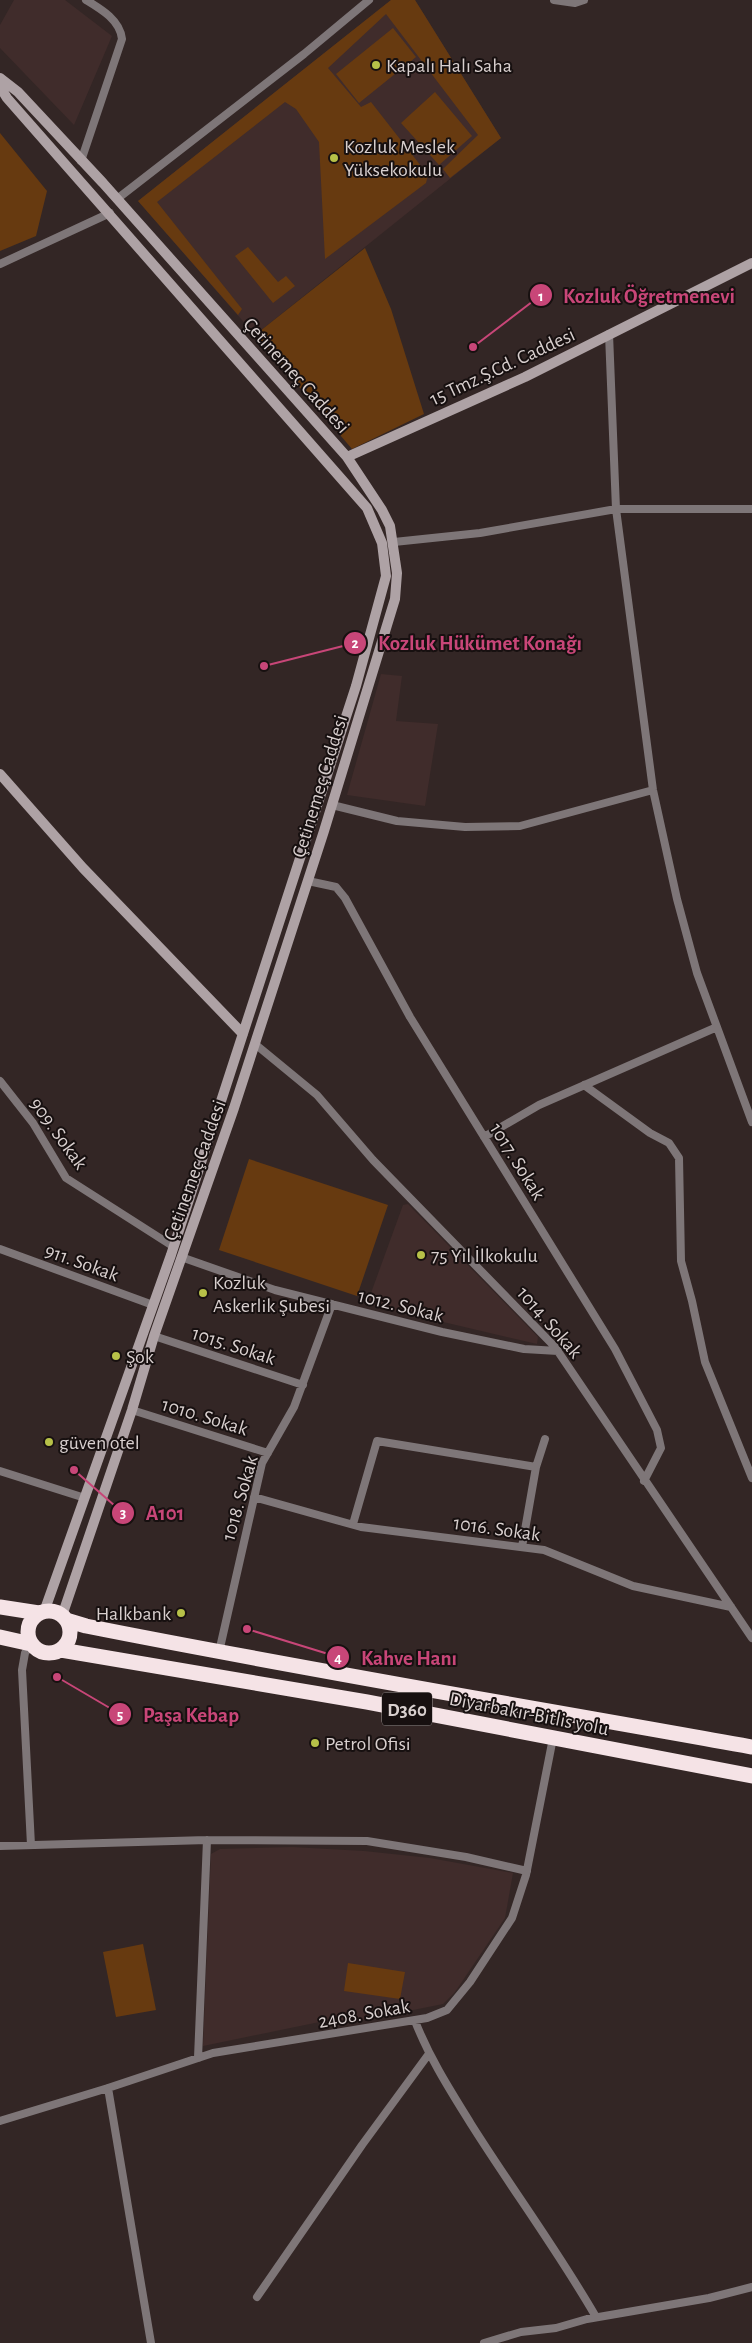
<svg xmlns="http://www.w3.org/2000/svg" width="752" height="2343" viewBox="0 0 752 2343" font-family="'Alegreya Sans',sans-serif">
  <style>
    .built { fill: #402c2b }
    .green { fill: #673a10 }
    .lines { fill: none; stroke-linecap: round; stroke-linejoin: round }
    .street { stroke: #7e7678; stroke-width: 8 }
    .secondary { stroke: #aea2a5; stroke-width: 10 }
    .highway { stroke: #f5e3e6; stroke-width: 15 }
    .poi-dot { fill: #b7c148; stroke: #171010; stroke-width: 2 }
    .labels { text-anchor: middle; stroke-width: 4; stroke-linejoin: round; paint-order: stroke }
    .shield { fill: #171010; stroke: #9e9695; stroke-width: 1 }
    .shield-label { font-size: 19px; font-weight: bold; fill: #d8cfce }
    .poi-label { font-size: 20px; fill: #d8cfce; stroke: #171010; text-anchor: start }
    .street-label { font-size: 20px; fill: #d8cfce; stroke: #171010 }
    .leader { fill: none; stroke: #c84678; stroke-width: 2 }
    .callout-dot { fill: #c84678; stroke: #171010; stroke-width: 2 }
    .mark-label { font-size: 15px; text-anchor: middle; font-weight: bold; fill: #fff }
    .callout-label { font-size: 21px; text-anchor: middle; font-weight: bold; fill: #c84678; stroke: #171010; stroke-width: 4; stroke-linejoin: round; paint-order: stroke }
  </style>
  <rect width="100%" height="100%" fill="#332625"/>
  <path class="built" d="M14,0H65L112,36L74,125L0,48V25Z
    M391,0H415L501,138L255,335L138,201Z
    M381,674L402,676L396,721L438,724L425,806L347,795Z
    M408,1204L538,1337L537,1344L367,1304L403,1205Z
    M292,1847L364,1851L430,1858L513,1873L505,1918L455,1992L443,2004L333,2026L334,2019L203,2046L211,1854L220,1849Z"/>
  <path class="green" d="M391,0H415L501,138L450,178L443,169L478,135L386,14L328,68L361,107L371,102L428,175L426,183L325,259L319,142L296,109L285,102L157,202L242,309L238,315L138,201Z
    M393,28L416,57L359,103L336,74Z
    M435,92L472,136L439,165L401,123Z
    M0,133L47,191L36,236L0,251Z
    M248,247L278,282L286,276L295,286L273,303L235,256Z
    M365,248L391,309L424,414L352,449L255,335Z
    M249,1159L388,1205L357,1296L219,1250Z
    M143,1944L156,2010L116,2017L103,1952Z
    M348,1963L405,1972L400,1999L344,1991Z"/>
  <g class="lines">
    <path class="street" d="M554,0L575,3L584,0
      M81,161L122,39C120,20 101,9 86,0
      M117,199L304,54L369,0
      M0,264L110,213
      M609,334L616,509L653,790L677,899L697,973L752,1122
      M394,542L480,533L616,509H752
      M332,805L397,821L465,827L520,826L653,790
      M308,881L336,887L345,898L410,1017L615,1349L657,1430L661,1448L644,1481
      M255,1044L317,1095L373,1160L555,1347L752,1638
      M0,1081L33,1123L66,1178L174,1247
      M584,1085L650,1133L669,1143L679,1158L681,1261L692,1301L705,1362L752,1478
      M484,1137L539,1105L717,1027
      M0,1249L153,1305
      M181,1257L275,1290L442,1332L524,1349L558,1351
      M154,1336L303,1385
      M132,1410L268,1453
      M0,1471L85,1498
      M254,1497L361,1527L544,1550L633,1586L731,1607
      M353,1524L377,1441L536,1467
      M522,1547L536,1467L545,1439
      M31,1644L25,1653L22,1670L31,1845
      M219,1652L262,1463L294,1407L332,1304
      M0,1846L207,1840L367,1841L466,1857L527,1871
      M415,2021C430,2059 450,2090 471,2124C512,2189 558,2251 596,2317
      M198,2058L207,1840
      M108,2088L151,2343
      M0,2121L108,2088L213,2053L427,2018L447,2010L470,1982L512,1918L526,1875L553,1738
      M257,2297L362,2145L428,2055
      M484,2343L521,2332L556,2328L587,2319L709,2298L752,2287"/>
    <path class="secondary" d="M0,78L18,92L103,183L347,457L382,510L390,526L397,573L395,599L324,831L234,1108L154,1336L132,1410L62,1616
      M0,87L7,98L367,508L382,543L386,576L356,686L171,1255L44,1612
      M347,457L525,377L752,263
      M0,774L83,868L243,1034"/>
    <path class="highway" d="M0,1607L39,1613
      M28 1632a21 21 0 1 1 42 0a21 21 0 1 1-42 0Z
      M66,1620L86,1626C307,1670 530,1707 752,1747
      M0,1637L31,1644
      M61,1650L367,1702L752,1776"/>
  </g>
  <g class="poi-dot">
    <circle cx="376" cy="65" r="5"/>
    <circle cx="334" cy="158" r="5"/>
    <circle cx="421" cy="1255" r="5"/>
    <circle cx="203" cy="1293" r="5"/>
    <circle cx="116" cy="1356" r="5"/>
    <circle cx="49" cy="1442" r="5"/>
    <circle cx="181" cy="1613" r="5"/>
    <circle cx="315" cy="1743" r="5"/>
  </g>
  <g class="labels">
    <rect class="shield" x="382" y="1692.5" width="50" height="33" rx="4"/>
    <g class="shield-label">
      <text x="407" y="1716">D360</text>
    </g>
    <g class="poi-label">
      <text x="386" y="72">Kapalı Halı Saha</text>
      <text x="344" y="153">Kozluk Meslek<tspan x="344" dy="23">Yüksekokulu</tspan></text>
      <text x="431" y="1262">75 Yıl İlkokulu</text>
      <text x="213" y="1289">Kozluk<tspan x="213" dy="23">Askerlik Şubesi</tspan></text>
      <text x="126" y="1363">Şok</text>
      <text x="59" y="1449">güven otel</text>
      <text x="171" y="1620" text-anchor="end">Halkbank</text>
      <text x="325" y="1750">Petrol Ofisi</text>
    </g>
    <g class="street-label">
      <text transform="translate(502 366) rotate(-25)" y="7">15 Tmz.Ş.Cd. Caddesi</text>
      <text transform="translate(297 375) rotate(48)" y="7">Çetinemeç Caddesi</text>
      <text transform="translate(319 786) rotate(-73)" y="7">Çetinemeç Caddesi</text>
      <text transform="translate(59 1133) rotate(54)" y="7">909. Sokak</text>
      <text transform="translate(518 1161) rotate(58)" y="7">1017. Sokak</text>
      <text transform="translate(194 1170) rotate(-70)" y="7">Çetinemeç Caddesi</text>
      <text transform="translate(82 1262) rotate(20)" y="7">911. Sokak</text>
      <text transform="translate(401 1305) rotate(14)" y="7">1012. Sokak</text>
      <text transform="translate(550 1322) rotate(49)" y="7">1014. Sokak</text>
      <text transform="translate(234 1345) rotate(18)" y="7">1015. Sokak</text>
      <text transform="translate(205 1416) rotate(17)" y="7">1010. Sokak</text>
      <text transform="translate(239 1498) rotate(-74)" y="7">1018. Sokak</text>
      <text transform="translate(497 1528) rotate(8)" y="7">1016. Sokak</text>
      <text transform="translate(529 1713) rotate(11)" y="7">Diyarbakır-Bitlis yolu</text>
      <text transform="translate(364 2013) rotate(-10)" y="7">2408. Sokak</text>
    </g>
  </g>
  <path class="leader" d="M473 347L541 295M264 666L355 643M74 1470L123 1513M247 1629L338 1657M57 1677L120 1714"/>
  <g class="callout-dot">
    <circle cx="473" cy="347" r="5"/>
    <circle cx="264" cy="666" r="5"/>
    <circle cx="74" cy="1470" r="5"/>
    <circle cx="247" cy="1629" r="5"/>
    <circle cx="57" cy="1677" r="5"/>
    <circle cx="541" cy="295" r="12"/>
    <circle cx="355" cy="643" r="12"/>
    <circle cx="123" cy="1513" r="12"/>
    <circle cx="338" cy="1657" r="12"/>
    <circle cx="120" cy="1714" r="12"/>
  </g>
  <g class="mark-label">
    <text x="541" y="301">1</text>
    <text x="355" y="648">2</text>
    <text x="123" y="1518">3</text>
    <text x="338" y="1663">4</text>
    <text x="120" y="1720">5</text>
  </g>
  <g class="callout-label">
    <text x="649" y="303">Kozluk Öğretmenevi</text>
    <text x="480" y="650">Kozluk Hükümet Konağı</text>
    <text x="165" y="1520">A101</text>
    <text x="409" y="1665">Kahve Hanı</text>
    <text x="191" y="1722">Paşa Kebap</text>
  </g>
</svg>
